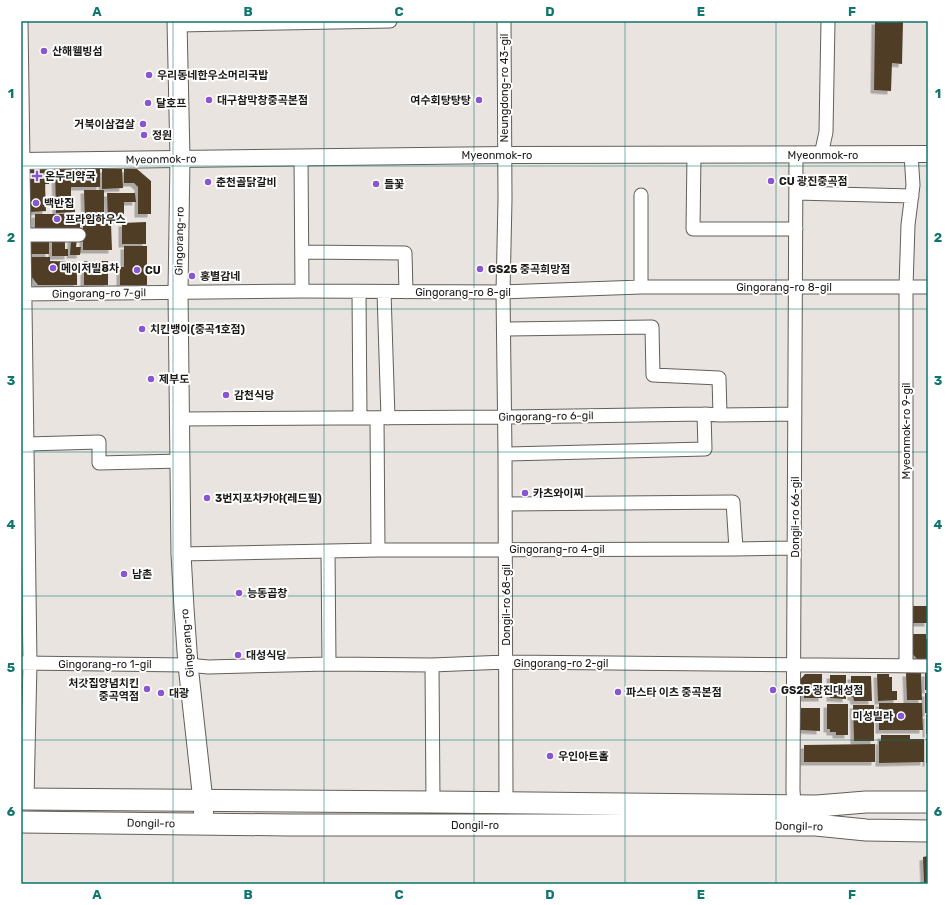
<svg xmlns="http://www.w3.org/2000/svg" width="949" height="905" viewBox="0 0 949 905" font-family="Rubik,'Noto Sans KR',sans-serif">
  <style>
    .building { fill: #4f3e27; filter: url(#shadow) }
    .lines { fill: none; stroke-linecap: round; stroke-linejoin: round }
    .minor-casing { stroke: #635f5a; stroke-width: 15 }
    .tertiary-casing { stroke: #635f5a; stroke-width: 18 }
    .secondary-casing { stroke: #635f5a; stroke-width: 21 }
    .primary-casing { stroke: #635f5a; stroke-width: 23 }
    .minor { stroke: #fff; stroke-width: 13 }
    .tertiary { stroke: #fff; stroke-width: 16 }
    .secondary { stroke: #fff; stroke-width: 19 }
    .primary { stroke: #fff; stroke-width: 21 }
    .grid { fill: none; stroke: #0f766e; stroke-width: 1; stroke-opacity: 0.55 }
    .poi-dot { fill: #8856cf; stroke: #fff; stroke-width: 1.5 }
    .labels { text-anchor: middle; stroke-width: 4; stroke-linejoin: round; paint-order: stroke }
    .poi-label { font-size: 11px; font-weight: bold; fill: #1c1a18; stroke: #fff; text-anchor: start }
    .street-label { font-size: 11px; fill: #1c1a18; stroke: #fff }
    .neatline { fill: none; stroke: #0f766e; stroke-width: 1.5 }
    .grid-label { font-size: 13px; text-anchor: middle; font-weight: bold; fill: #0f766e }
  </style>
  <defs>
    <filter id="shadow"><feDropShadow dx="-3.5" dy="3.5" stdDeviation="0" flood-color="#0004"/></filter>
  </defs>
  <rect width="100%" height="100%" fill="#e9e4df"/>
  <path class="building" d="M875,21H903L902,64L892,63L891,91L874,90Z
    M100,168V187H71V201L75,200V212L56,213L55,169Z
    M49,169V184H45L46,211L30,212L28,170Z
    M102,169H122L123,188L102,189Z
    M124,169H137L151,181V214H138V187L134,183H124Z
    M84,190H104V221L85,222Z
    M107,193H135L136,202H124V214H122V220H108Z
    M35,214H80V230L35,231Z
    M146,222V244H122V223Z
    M83,224H111L112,250H83Z
    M52,237H65V249H68V256H52Z
    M29,238H49V254H29Z
    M71,239H77L76,247H81L80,255H70Z
    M124,246H147V285H120V267H124Z
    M30,257H50V261L77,262V285H38L30,275Z
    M84,261H108V285H84Z
    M911,606H928V623H911Z
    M909,634H926V639H928V660H918L909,650Z
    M906,673H921L922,700H907Z
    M925,673H928V690H925Z
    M805,674H822V698H804V695L802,696V690H800V680Z
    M877,674H889V677H892V691H897V700L878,701Z
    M830,675H846V699L830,698Z
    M851,676H871L872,701H854L853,697H851Z
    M925,693H928V713H925Z
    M879,703H922L923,730H879Z
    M827,704H848V735H836V732H830V729H827Z
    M853,705H874V741H854Z
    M801,708H820V731L800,730Z
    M926,715H928V734H926Z
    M881,735H910V739H924V762L879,763V741H881Z
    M926,738H928V763H926Z
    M875,744V762H804V745Z
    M928,856V883H924L923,857Z"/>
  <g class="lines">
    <defs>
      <path id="minor" d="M21,21L30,663L27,799
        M504,21L505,200L503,292L505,454L506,802
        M178,25L390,21
        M694,155L693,229H796
        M821,155L826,132L828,21
        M301,157L302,291
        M796,193L912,196
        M24,235H79
        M302,252L405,253L406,292
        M641,287V195
        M359,292L360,418
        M384,292L388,418
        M21,294L302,291L503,292L641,287H928
        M504,329L652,327L653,375L719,378L720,415
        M377,418L378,550
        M180,419L505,417L704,414L720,415L795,414
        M27,444L99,442V463L181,461
        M505,454L705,449L704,414
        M505,504L733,502L736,549
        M328,552L329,664
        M181,554L378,550L736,549L794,548
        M21,663L188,665L208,667L329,664L432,665L506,662L928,666
        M432,665L433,802
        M906,665V287L908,225L913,185L911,154
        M794,805L793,790L796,155"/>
      <path id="tertiary" d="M21,161L505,155L928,154"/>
      <path id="secondary" d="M177,21L180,158L178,292L181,554L184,608L188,665L203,801L204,824"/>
      <path id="primary" d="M21,799L433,802L817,806L866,802H928
        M21,822L288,825H816L866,830L928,831"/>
    </defs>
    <use href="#minor" class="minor-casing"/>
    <use href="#tertiary" class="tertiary-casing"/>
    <use href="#secondary" class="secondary-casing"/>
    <use href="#primary" class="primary-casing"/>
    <use href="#minor" class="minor"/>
    <use href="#tertiary" class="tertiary"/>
    <use href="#secondary" class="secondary"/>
    <use href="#primary" class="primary"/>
  </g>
  <path class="grid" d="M173,21V884M324,21V884M474,21V884M625,21V884M776,21V884M21,166H928M21,309H928M21,452H928M21,596H928M21,740H928"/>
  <g class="poi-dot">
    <circle cx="44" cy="51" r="4"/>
    <circle cx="149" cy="75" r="4"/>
    <circle cx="209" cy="100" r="4"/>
    <circle cx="479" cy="100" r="4"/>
    <circle cx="148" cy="103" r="4"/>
    <circle cx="143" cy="124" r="4"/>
    <circle cx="144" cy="135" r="4"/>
    <path d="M35 170h4v4h4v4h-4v4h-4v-4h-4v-4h4z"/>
    <circle cx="771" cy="181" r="4"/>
    <circle cx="208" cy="182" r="4"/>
    <circle cx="376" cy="184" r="4"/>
    <circle cx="36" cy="203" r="4"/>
    <circle cx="57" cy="219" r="4"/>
    <circle cx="53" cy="268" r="4"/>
    <circle cx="480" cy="269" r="4"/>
    <circle cx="137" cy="270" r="4"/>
    <circle cx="192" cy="276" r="4"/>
    <circle cx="142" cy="329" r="4"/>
    <circle cx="151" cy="379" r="4"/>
    <circle cx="226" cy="395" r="4"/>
    <circle cx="525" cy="493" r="4"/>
    <circle cx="207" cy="498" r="4"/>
    <circle cx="124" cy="574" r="4"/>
    <circle cx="239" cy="593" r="4"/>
    <circle cx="238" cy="655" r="4"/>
    <circle cx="147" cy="689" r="4"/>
    <circle cx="773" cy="690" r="4"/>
    <circle cx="618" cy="692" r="4"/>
    <circle cx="161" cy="693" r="4"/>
    <circle cx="901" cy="716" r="4"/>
    <circle cx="550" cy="756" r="4"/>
  </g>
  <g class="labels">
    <g class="poi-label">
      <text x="52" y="55">산해웰빙섬</text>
      <text x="157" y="79">우리동네한우소머리국밥</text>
      <text x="217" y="104">대구참막창중곡본점</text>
      <text x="471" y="104" text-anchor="end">여수회탕탕탕</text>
      <text x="156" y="107">달호프</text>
      <text x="135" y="128" text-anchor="end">거북이삼겹살</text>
      <text x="152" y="139">정원</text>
      <text x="45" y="180">온누리약국</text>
      <text x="779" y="185">CU 광진중곡점</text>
      <text x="216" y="186">춘천골닭갈비</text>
      <text x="384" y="188">들꽃</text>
      <text x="44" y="207">백반집</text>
      <text x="65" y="223">프라임하우스</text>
      <text x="61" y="272">메이저빌8차</text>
      <text x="488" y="273">GS25 중곡희망점</text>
      <text x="145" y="274">CU</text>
      <text x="200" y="280">홍별감네</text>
      <text x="150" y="333">치킨뱅이(중곡1호점)</text>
      <text x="159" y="383">제부도</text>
      <text x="234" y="399">감천식당</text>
      <text x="533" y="497">카츠와이찌</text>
      <text x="215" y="502">3번지포차카야(레드필)</text>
      <text x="132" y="578">남촌</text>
      <text x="247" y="597">능동곱창</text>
      <text x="246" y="659">대성식당</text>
      <text x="139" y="687" text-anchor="end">처갓집양념치킨<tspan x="139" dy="13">중곡역점</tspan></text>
      <text x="781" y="694">GS25 광진대성점</text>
      <text x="626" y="696">파스타 이츠 중곡본점</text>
      <text x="169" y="697">대광</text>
      <text x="893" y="720" text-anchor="end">미성빌라</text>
      <text x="558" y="760">우인아트홀</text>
    </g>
    <g class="street-label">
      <text transform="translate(504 88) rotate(-90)" y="4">Neungdong-ro 43-gil</text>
      <text x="497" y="159">Myeonmok-ro</text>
      <text x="823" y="159">Myeonmok-ro</text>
      <text transform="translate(161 159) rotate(-1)" y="4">Myeonmok-ro</text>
      <text transform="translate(179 241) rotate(-89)" y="4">Gingorang-ro</text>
      <text x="784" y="291">Gingorang-ro 8-gil</text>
      <text x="463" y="296">Gingorang-ro 8-gil</text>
      <text transform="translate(99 293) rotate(-1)" y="4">Gingorang-ro 7-gil</text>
      <text transform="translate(546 416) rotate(-1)" y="4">Gingorang-ro 6-gil</text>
      <text transform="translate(906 431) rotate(-90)" y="4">Myeonmok-ro 9-gil</text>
      <text transform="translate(795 517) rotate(-90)" y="4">Dongil-ro 66-gil</text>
      <text x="557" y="553">Gingorang-ro 4-gil</text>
      <text transform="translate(506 605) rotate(-90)" y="4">Dongil-ro 68-gil</text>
      <text transform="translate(187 643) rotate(-95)" y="4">Gingorang-ro</text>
      <text x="561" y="667">Gingorang-ro 2-gil</text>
      <text x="105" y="668">Gingorang-ro 1-gil</text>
      <text transform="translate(151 823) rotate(1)" y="4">Dongil-ro</text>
      <text x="475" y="829">Dongil-ro</text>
      <text transform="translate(799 826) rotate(1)" y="4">Dongil-ro</text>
    </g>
  </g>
  <rect width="949" height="905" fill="none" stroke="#ffffff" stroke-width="44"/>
  <rect x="22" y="22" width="905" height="861" class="neatline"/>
  <g class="grid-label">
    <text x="97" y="16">A</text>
    <text x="248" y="16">B</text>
    <text x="399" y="16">C</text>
    <text x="550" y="16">D</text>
    <text x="701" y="16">E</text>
    <text x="852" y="16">F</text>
    <text x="11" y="98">1</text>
    <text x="938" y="98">1</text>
    <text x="11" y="242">2</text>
    <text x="938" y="242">2</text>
    <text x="11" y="385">3</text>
    <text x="938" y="385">3</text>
    <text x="11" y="529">4</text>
    <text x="938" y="529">4</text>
    <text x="11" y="672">5</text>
    <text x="938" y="672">5</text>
    <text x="11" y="816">6</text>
    <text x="938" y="816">6</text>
    <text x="97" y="899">A</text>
    <text x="248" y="899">B</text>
    <text x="399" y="899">C</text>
    <text x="550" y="899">D</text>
    <text x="701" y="899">E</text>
    <text x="852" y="899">F</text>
  </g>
</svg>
